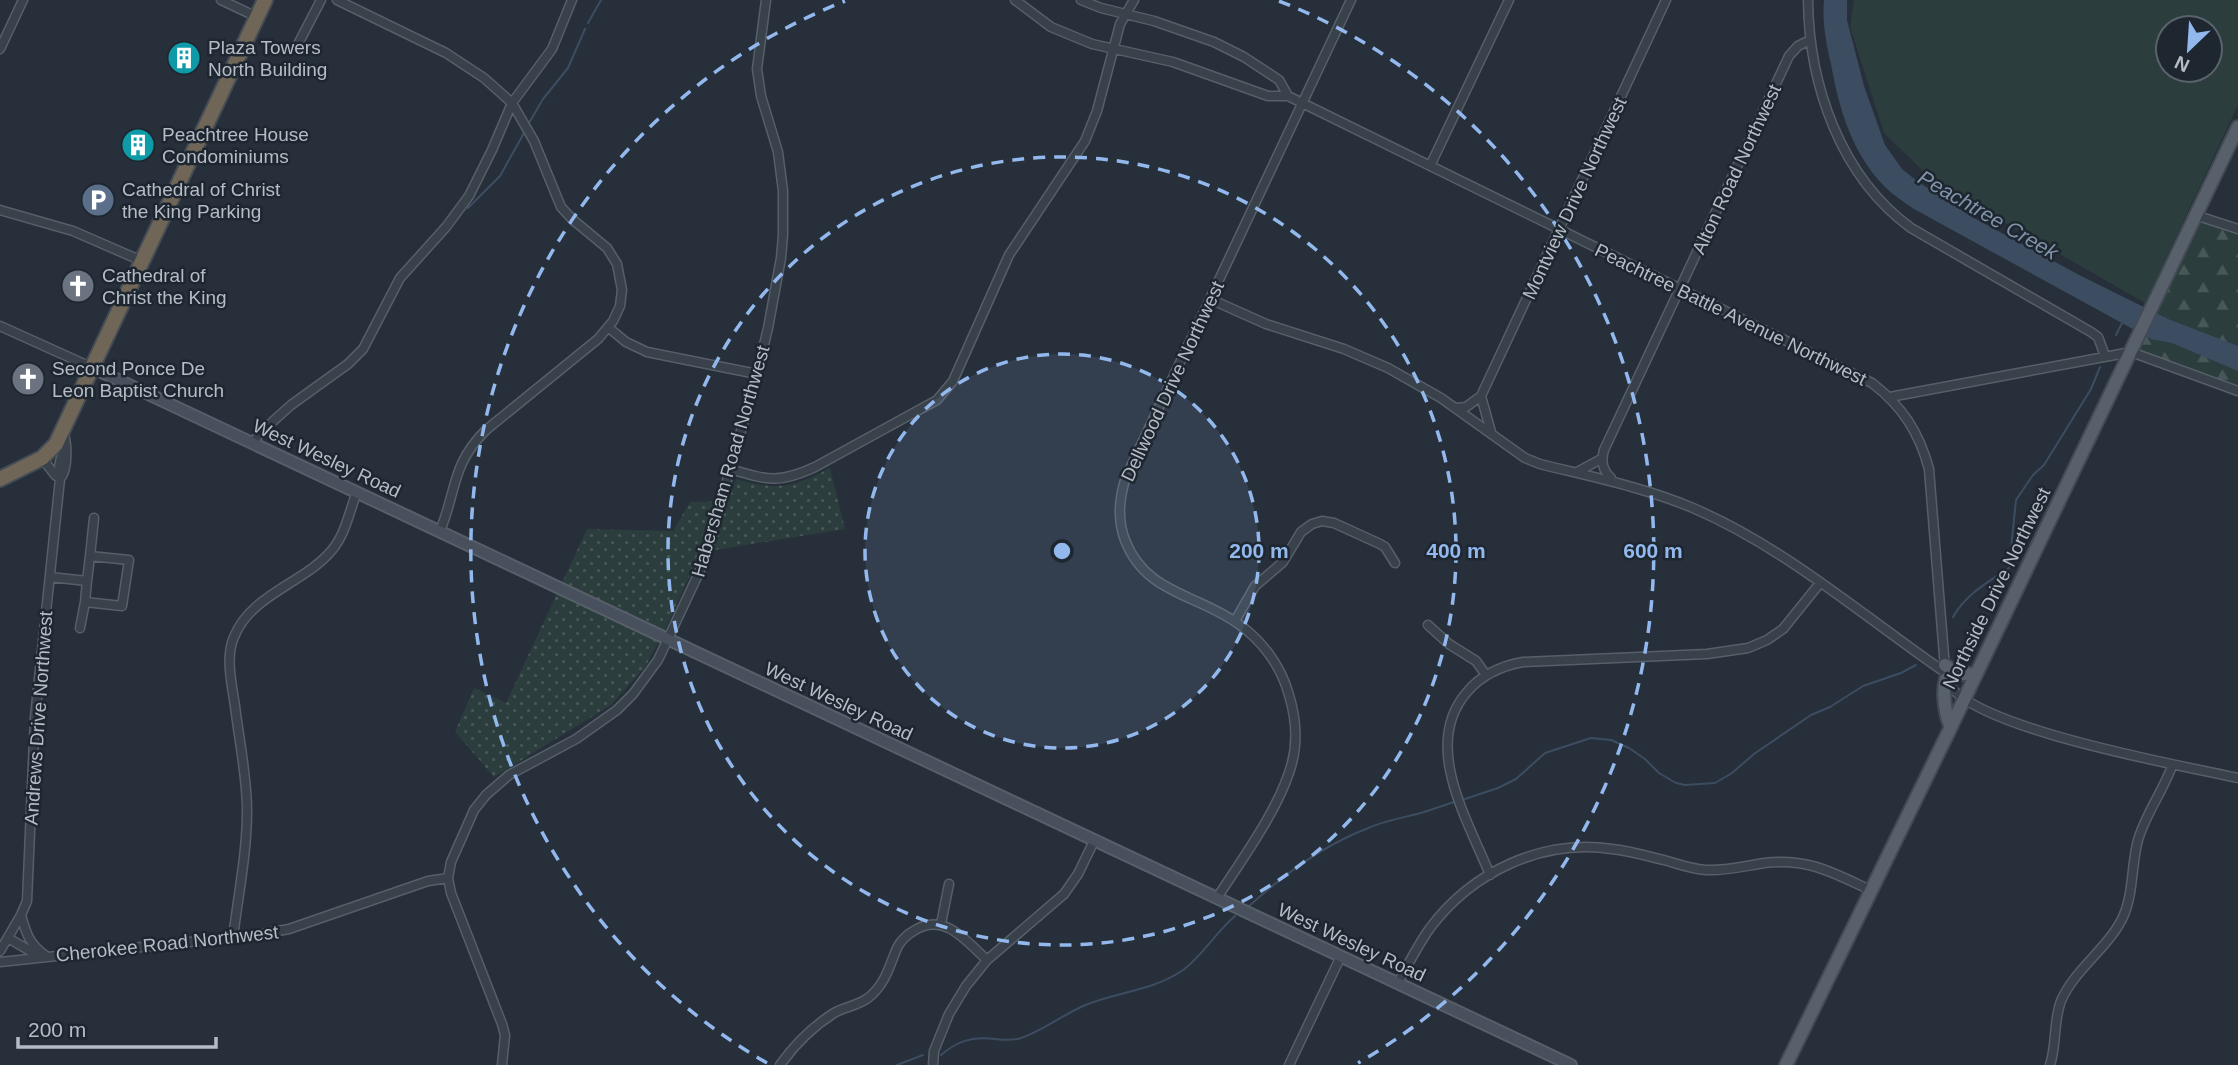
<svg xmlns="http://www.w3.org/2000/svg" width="2238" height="1065" viewBox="0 0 2238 1065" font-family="Helvetica,sans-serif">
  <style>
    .green { fill: #2b3d3d; fill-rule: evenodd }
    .forest { fill: url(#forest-firs) }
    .park { fill: url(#park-dots) }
    .water { fill: #3d4d61 }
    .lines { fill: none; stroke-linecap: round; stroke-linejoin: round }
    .stream { stroke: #3d4d61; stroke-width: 2 }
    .street-casing { stroke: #575f69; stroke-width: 11 }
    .secondary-casing { stroke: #575f69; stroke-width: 14 }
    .primary-casing { stroke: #424a54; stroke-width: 16 }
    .highway-casing { stroke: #444c56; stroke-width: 18 }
    .street { stroke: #39414b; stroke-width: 8 }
    .secondary { stroke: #48505d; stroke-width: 10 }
    .primary { stroke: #57606b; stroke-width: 12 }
    .highway { stroke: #706657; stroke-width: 14 }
    .ring { fill: none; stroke: #93b8ed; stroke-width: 3.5; stroke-dasharray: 12 9 }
    .labels { text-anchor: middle; stroke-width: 5; stroke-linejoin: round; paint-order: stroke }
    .poi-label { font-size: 19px; fill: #b5bcc6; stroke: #1e2630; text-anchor: start }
    .street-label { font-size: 19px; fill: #b5bcc6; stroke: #1e2630 }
    .water-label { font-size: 21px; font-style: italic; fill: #8093aa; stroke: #1e2630 }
    .centre { fill: #93b8ed; stroke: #1e2630; stroke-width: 3.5 }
    .ring-label { font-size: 21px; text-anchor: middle; font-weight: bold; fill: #93b8ed; stroke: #1e2630; stroke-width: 5; stroke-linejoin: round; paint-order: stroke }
  </style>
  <defs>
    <pattern id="forest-firs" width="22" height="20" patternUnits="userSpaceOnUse" patternTransform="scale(1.75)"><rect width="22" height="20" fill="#2b3d3d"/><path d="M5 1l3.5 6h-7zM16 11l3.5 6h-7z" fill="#485758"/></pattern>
    <pattern id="park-dots" width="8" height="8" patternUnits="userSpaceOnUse" patternTransform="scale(1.75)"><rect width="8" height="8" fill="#2b3d3d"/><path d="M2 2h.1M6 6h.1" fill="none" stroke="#485758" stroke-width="1.8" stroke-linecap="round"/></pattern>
  </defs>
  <rect width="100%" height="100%" fill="#262f3a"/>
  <path class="green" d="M1854,0H2238V105L2145,303L1934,182L1884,133L1850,27ZM2168,28H2210V70H2168Z"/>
  <path class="forest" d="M2200,221L2238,232V388L2127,352Z"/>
  <path class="park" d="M830,468L845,529L715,550L698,557L665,630L645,667L611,705L494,777L455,732L474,688L506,703L587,529L673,531L690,502L729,501L736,479C779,491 792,488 830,468Z"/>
  <path class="water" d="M1824,0H1847V20L1864,86L1885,145L1902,169L1917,181L1972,217L2081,276L2168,319L2238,346V371L2172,343L2151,339L1914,209C1904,202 1893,195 1884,186C1852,153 1839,109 1831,64C1826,43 1822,22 1824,0Z"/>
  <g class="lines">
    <path class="stream" d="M588,23L601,0
      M529,123L543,99L568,68L585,29
      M468,208L500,176L524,133
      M2116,335L2122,323
      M1953,617C1966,594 1988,582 2009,568L2016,500L2033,475L2044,465L2091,389L2100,367
      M1465,799L1498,788L1516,779L1545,753L1591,738L1611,740L1629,748L1645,759L1659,773L1676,783L1685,785L1715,783L1732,773L1754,754L1811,715L1830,707L1863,686L1901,673L1916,665
      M1248,907C1283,875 1322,846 1366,829C1381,822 1396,819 1413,815C1427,812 1441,806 1454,802
      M941,1055C957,1041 973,1036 995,1039C1003,1040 1012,1041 1021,1038C1040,1032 1063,1015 1083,1006C1116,992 1153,991 1183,970C1203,955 1216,932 1235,916
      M897,1065L923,1055"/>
    <defs>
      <path id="street" d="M221,0L257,17
        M337,0L446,53L484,78L512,103L534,141L561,207L572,219L607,248L617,264L622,290L620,306L613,321L598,339L486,430C451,465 457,490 440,531
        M1015,0L1051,27L1092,44L1173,62L1268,96H1288L1872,383C1902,406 1919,432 1929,469L1945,668
        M1081,0L1101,8L1154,21L1214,42L1244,57L1279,80L1288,96
        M1808,0C1809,85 1840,176 1911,228L2091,332L2098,337L2105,356
        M296,48L321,0
        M0,49L23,0
        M1430,166L1509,0
        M0,210L73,231L142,261
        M2195,215L2238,229
        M1210,299L1266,324L1344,349L1388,368L1441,398L1525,458L1540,464C1592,477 1643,487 1693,508C1786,548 1863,616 1946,673
        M0,326L93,368
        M609,328L626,342L647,352L757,374
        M1481,396L1491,432
        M1890,397L2131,352L2238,391
        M1456,408L1466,407L1481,396L1666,0
        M253,443L260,433L291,405L348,364L363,349L400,278L446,227L469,196L492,150L512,103L552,49L572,0
        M42,458L55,475L60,479
        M730,469C768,480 778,484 815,467L937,400L953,381L1009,255L1085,141L1097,111L1120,24L1134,0
        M1577,472L1601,459
        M1611,478C1602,470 1601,461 1604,450L1789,56L1798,46L1810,40
        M60,479C58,469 59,460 64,452
        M90,556L94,518
        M50,577L87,581L85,602L122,606L129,560L90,556L87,581
        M1235,621L1255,586L1283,562L1301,532L1312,524L1322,521L1334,523L1380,544L1385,547L1395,563
        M1428,625L1449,644L1476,661L1486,675
        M80,628L85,602
        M1947,681C1968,728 2184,766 2238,778
        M1490,875C1468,820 1421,745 1467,692C1482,674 1501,666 1523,662L1707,654L1748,648L1767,640L1783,629L1820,583
        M1217,898C1242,859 1280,808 1292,763C1298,740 1296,718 1289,695C1281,666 1262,640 1237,623C1196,594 1145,593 1125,540C1117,519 1119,498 1126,477L1351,0
        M21,915C26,934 30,945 46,956
        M941,924L949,884
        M8,938L37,955
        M233,938C238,896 247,853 247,811C247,776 239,740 235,706C232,685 225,657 234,637C251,594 305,583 332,550C346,533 349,512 357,492
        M0,951L21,915L27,901L35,717L60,479C69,469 67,442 63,430
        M0,962L256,935L289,929L428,881L448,878
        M1398,983C1408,964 1418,945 1430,928C1473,871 1542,839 1612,849C1630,851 1647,856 1664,860C1678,864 1691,869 1706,870C1726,871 1745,866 1764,863C1808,858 1832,872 1870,890
        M502,1065L505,1035L502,1024L451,893L448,878L451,862L474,810L486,795L509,775L576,739L617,710L633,694L658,660L704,562L757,374L768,328L781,258L783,235V191L778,152L761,96L757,69L766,0
        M780,1065C795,1044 812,1027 834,1013C844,1007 857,1006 868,998C885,985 889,967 897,948C901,940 908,934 915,930C945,912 967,942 987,960
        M933,1065L934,1051L949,1014L966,986L987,960L1064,894L1078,874L1094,841
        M1289,1065L1341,956
        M2050,1065C2057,1044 2053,1022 2061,1001C2074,970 2107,949 2122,919C2134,895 2131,865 2138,840C2146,813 2163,791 2172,766"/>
      <path id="secondary" d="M93,368L1571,1065"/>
      <path id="primary" d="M1945,665L1957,674H1976
        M1946,679C1942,692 1945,715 1951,727
        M1786,1065L1949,731L2238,127"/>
      <path id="highway" d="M0,479L42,458L56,444L265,0"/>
    </defs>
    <use href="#street" class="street-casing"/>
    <use href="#secondary" class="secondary-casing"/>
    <use href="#primary" class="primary-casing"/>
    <use href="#highway" class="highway-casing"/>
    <use href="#street" class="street"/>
    <use href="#secondary" class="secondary"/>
    <use href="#primary" class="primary"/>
    <use href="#highway" class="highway"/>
  </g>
  <circle cx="1062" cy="551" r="197" fill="#93b8ed" fill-opacity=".12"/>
  <g class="ring">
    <circle cx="1062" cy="551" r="197"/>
    <circle cx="1062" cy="551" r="394"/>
    <path d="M767 1063A591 591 0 0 1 845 1M1279 1A591 591 0 0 1 1358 1063"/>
  </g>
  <defs>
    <symbol id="building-disc" viewBox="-11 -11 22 22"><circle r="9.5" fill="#0f9aa8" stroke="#1e2630"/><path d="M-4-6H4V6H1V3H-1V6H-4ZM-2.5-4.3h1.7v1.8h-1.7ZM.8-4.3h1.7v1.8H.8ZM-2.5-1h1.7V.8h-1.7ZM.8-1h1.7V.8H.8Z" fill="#fff"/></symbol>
    <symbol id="parking-disc" viewBox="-11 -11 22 22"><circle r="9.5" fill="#5c6f8a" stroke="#1e2630"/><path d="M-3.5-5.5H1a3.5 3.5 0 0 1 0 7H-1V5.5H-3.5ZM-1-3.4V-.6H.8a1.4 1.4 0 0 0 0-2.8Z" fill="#fff"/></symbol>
    <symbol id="church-disc" viewBox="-11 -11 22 22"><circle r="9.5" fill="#6b7280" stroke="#1e2630"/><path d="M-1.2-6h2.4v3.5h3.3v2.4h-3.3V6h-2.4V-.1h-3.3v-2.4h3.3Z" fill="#fff"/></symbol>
  </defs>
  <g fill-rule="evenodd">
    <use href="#building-disc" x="165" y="39" width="38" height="38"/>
    <use href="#building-disc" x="119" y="126" width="38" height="38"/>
    <use href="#parking-disc" x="79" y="181" width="38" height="38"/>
    <use href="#church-disc" x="59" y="267" width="38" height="38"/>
    <use href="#church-disc" x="9" y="360" width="38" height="38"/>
  </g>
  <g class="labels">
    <g class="poi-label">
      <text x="208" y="54">Plaza Towers<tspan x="208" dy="22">North Building</tspan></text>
      <text x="162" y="141">Peachtree House<tspan x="162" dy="22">Condominiums</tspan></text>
      <text x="122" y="196">Cathedral of Christ<tspan x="122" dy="22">the King Parking</tspan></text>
      <text x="102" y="282">Cathedral of<tspan x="102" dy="22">Christ the King</tspan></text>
      <text x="52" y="375">Second Ponce De<tspan x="52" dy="22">Leon Baptist Church</tspan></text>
    </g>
    <g class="street-label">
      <text transform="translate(1736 169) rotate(-65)" y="7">Alton Road Northwest</text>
      <text transform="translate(1574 198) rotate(-65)" y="7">Montview Drive Northwest</text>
      <text transform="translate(1731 314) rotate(26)" y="7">Peachtree Battle Avenue Northwest</text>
      <text transform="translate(1172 381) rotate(-65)" y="7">Dellwood Drive Northwest</text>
      <text transform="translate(327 458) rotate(25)" y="7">West Wesley Road</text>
      <text transform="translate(730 461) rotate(-74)" y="7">Habersham Road Northwest</text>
      <text transform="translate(1996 588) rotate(-64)" y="7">Northside Drive Northwest</text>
      <text transform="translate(839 701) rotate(25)" y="7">West Wesley Road</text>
      <text transform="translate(38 718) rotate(-86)" y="7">Andrews Drive Northwest</text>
      <text transform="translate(1352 942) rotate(25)" y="7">West Wesley Road</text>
      <text transform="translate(167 943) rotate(-6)" y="7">Cherokee Road Northwest</text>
    </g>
    <g class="water-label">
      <text transform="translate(1988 215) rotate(30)" y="7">Peachtree Creek</text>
    </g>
  </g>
  <circle cx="1062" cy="551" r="10" class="centre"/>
  <g class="ring-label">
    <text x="1259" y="558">200 m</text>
    <text x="1456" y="558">400 m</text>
    <text x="1653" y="558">600 m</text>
  </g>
  <g transform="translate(2189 49) rotate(205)"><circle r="33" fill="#1e2630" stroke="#5a626c" stroke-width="2"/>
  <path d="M0-5L12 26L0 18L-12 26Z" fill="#93b8ed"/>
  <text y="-10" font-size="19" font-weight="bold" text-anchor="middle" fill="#b5bcc6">N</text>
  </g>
  <path d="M18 1037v10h198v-10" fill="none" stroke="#b5bcc6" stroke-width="3.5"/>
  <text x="28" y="1037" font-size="21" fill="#b5bcc6" stroke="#1e2630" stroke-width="5" paint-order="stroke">200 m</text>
</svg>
